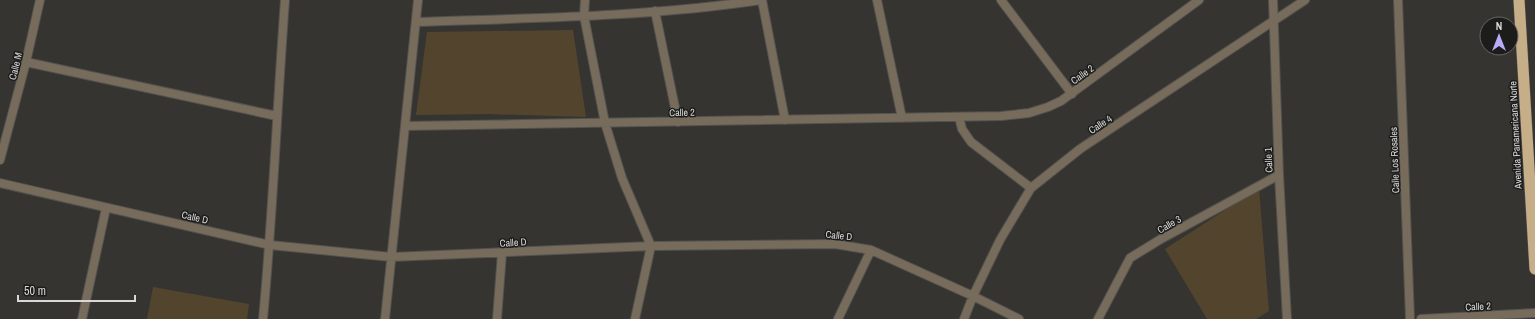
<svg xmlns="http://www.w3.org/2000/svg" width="1535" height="319" viewBox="0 0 1535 319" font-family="'Archivo Narrow',sans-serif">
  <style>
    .green { fill: #53452d }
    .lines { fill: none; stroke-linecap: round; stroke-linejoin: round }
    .minor-casing { stroke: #53524f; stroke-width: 10 }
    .tertiary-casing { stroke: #53524f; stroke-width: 10 }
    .trunk-casing { stroke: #53524f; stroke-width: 12 }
    .minor { stroke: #776c5b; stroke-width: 8 }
    .tertiary { stroke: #776c5b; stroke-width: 8 }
    .trunk { stroke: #c5ae88; stroke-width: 11 }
    .labels { text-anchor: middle; stroke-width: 3; stroke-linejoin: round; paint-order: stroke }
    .street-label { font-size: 10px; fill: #d9d8d7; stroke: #1c1c1b }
  </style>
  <rect width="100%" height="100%" fill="#353431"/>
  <path class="green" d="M573,30L586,117L488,114L416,115L427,32Z
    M1259,188L1269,311L1256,319H1207L1165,249Z
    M153,287L249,304L247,319H147Z"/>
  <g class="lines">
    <defs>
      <path id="minor" d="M585,0L584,16L605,123L622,178L651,246L635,319
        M762,0L785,120
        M877,0L902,118
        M1001,0L1072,94
        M1398,0L1410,319
        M655,11L678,122
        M416,22C531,18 647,17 761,0
        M26,62L277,116
        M959,117L962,129L971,142L1031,188
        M405,126L1001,116L1029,113L1048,107L1061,101L1199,0
        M0,160L26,62L40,0
        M0,183L270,245L391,257L651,246L835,244L871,250L973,296L1019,319
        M82,319L106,208
        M263,319C273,213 277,106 285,0
        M385,319L418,0
        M497,319L502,253
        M838,319L871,250
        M964,319L973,296L1000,240L1031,188L1080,149L1305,0
        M1098,319L1130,258L1161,239L1279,175
        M1421,319L1535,313"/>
      <path id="tertiary" d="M1273,0L1279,175L1287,319"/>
      <path id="trunk" d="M1519,0L1535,269"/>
    </defs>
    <use href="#minor" class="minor-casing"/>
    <use href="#tertiary" class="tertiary-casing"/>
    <use href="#trunk" class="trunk-casing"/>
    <use href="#minor" class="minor"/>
    <use href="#tertiary" class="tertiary"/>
    <use href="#trunk" class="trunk"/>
  </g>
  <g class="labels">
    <g class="street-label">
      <text transform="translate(15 66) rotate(-76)" y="4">Calle M</text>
      <text transform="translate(1082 74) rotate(-36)" y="4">Calle 2</text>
      <text transform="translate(682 112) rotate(-1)" y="4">Calle 2</text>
      <text transform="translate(1100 124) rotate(-33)" y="4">Calle 4</text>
      <text transform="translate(1515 135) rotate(-93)" y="4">Avenida Panamericana Norte</text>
      <text transform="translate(1268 160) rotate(-92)" y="4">Calle 1</text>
      <text transform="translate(1394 160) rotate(-92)" y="4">Calle Los Rosales</text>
      <text transform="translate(195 217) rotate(13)" y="4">Calle D</text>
      <text transform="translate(1169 224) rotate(-29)" y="4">Calle 3</text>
      <text transform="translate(839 235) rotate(6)" y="4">Calle D</text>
      <text transform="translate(513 242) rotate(-3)" y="4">Calle D</text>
      <text transform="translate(1478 306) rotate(-3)" y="4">Calle 2</text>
    </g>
  </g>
  <g transform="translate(1499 36)"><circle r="19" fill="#1c1c1b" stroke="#686766"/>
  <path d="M0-3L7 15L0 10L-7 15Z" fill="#b6acf8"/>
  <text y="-6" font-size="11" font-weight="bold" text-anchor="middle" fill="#d9d8d7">N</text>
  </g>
  <path d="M18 295v6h117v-6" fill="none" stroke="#d9d8d7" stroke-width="2"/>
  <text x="24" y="295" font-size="12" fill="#d9d8d7" stroke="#1c1c1b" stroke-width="3" paint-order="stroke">50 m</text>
</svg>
